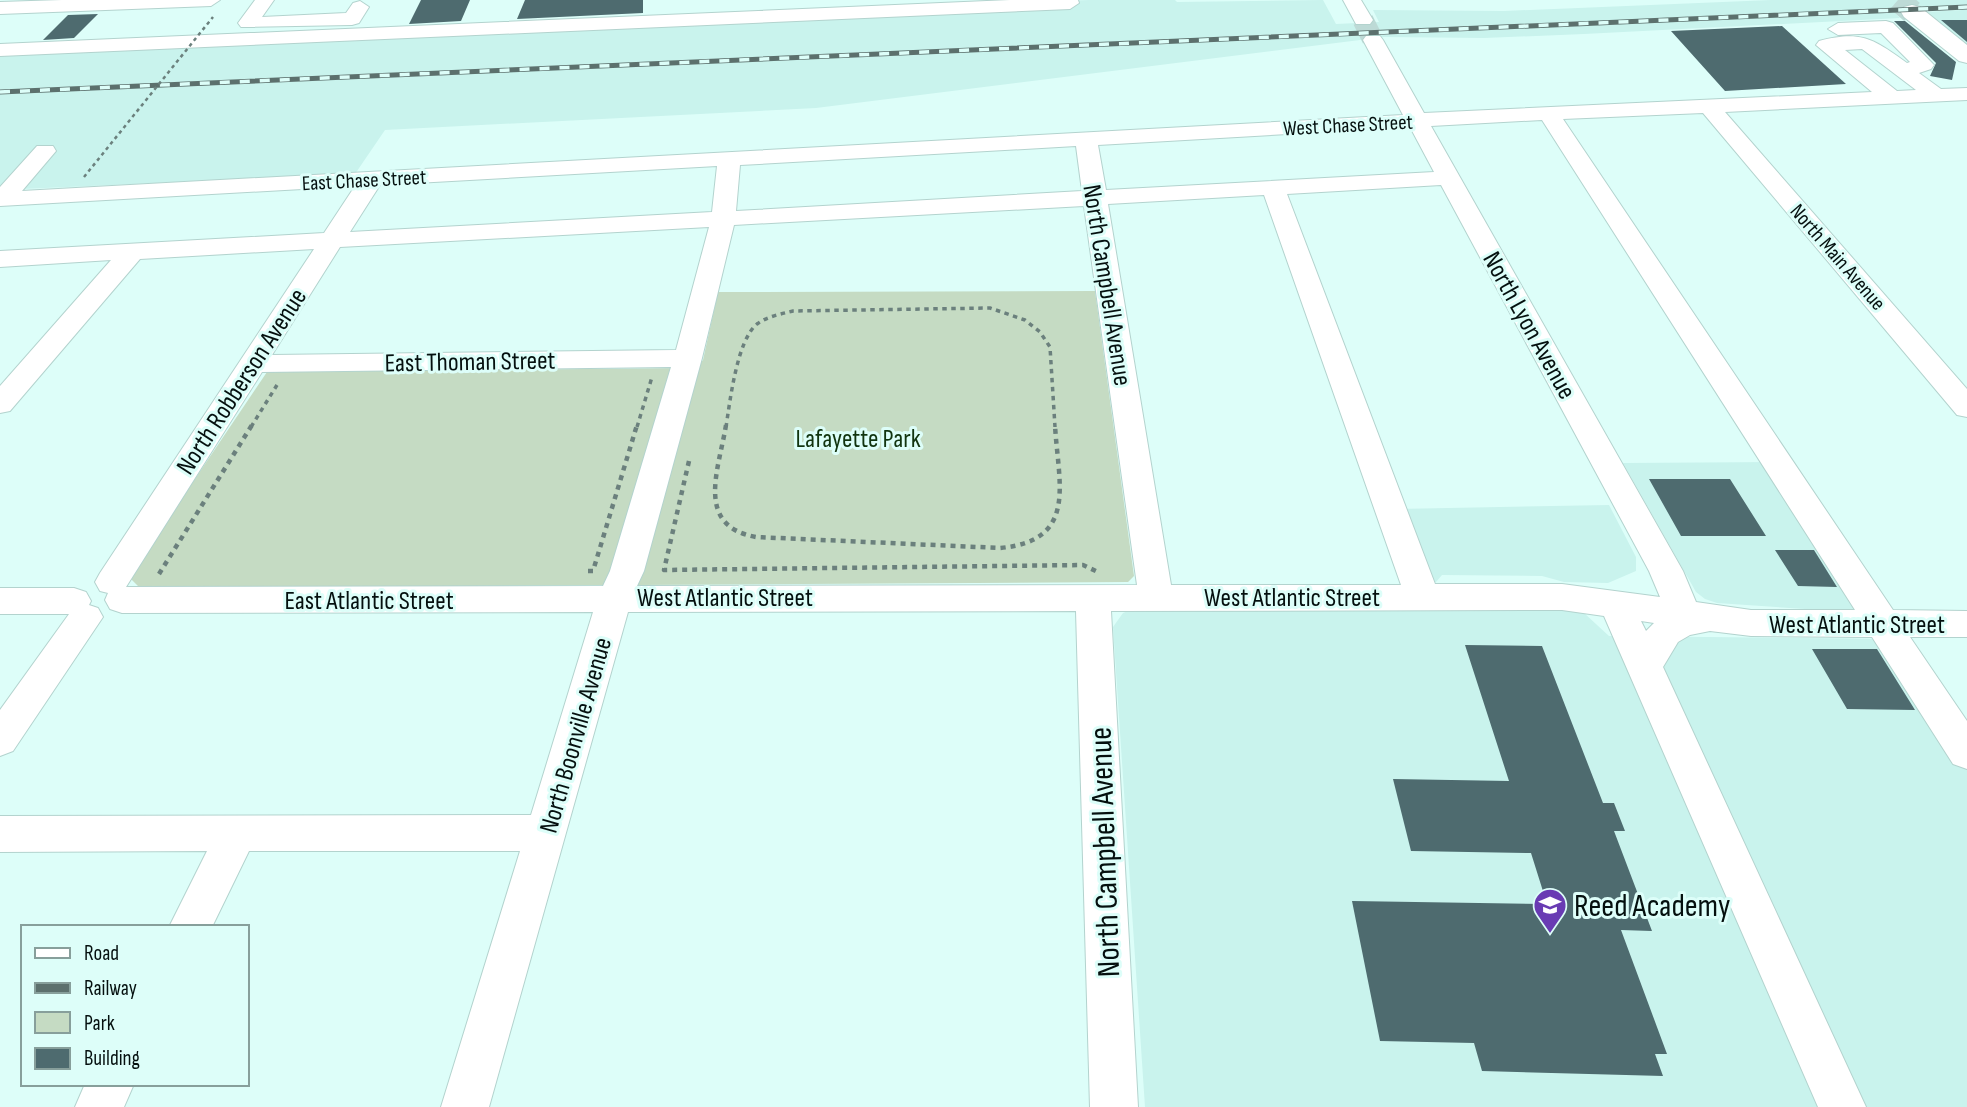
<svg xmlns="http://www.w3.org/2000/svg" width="1967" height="1107" viewBox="0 0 1967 1107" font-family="'Sofia Sans Condensed',sans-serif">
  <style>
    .built { fill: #c9f3ed }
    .green { fill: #c5dbc3 }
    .building { fill: #4e6b6f }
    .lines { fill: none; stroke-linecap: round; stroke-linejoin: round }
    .minor-tunnel { stroke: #bddad6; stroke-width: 21; stroke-dasharray: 21 10; stroke-linecap: butt }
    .major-tunnel { stroke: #bddad6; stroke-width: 24; stroke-dasharray: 24 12; stroke-linecap: butt }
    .minor-casing { stroke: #b3d3ce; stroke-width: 2 }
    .major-casing { stroke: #b3d3ce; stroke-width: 2 }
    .path-far1 { stroke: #6b807d; stroke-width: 3.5; stroke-dasharray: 4.5 4.5; stroke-linecap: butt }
    .path { stroke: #6b807d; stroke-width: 4.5; stroke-dasharray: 5 5; stroke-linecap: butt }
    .minor { fill: #fff; fill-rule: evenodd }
    .major { fill: #fff; fill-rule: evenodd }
    .rail-casing { stroke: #5c706d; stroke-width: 5 }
    .rail { stroke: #ddfef9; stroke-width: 3.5; stroke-dasharray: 10; stroke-linecap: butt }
    .path-bridge { stroke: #6b807d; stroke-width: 2.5; stroke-dasharray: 3.5 3.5; stroke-linecap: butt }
    .labels { text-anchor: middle; stroke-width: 6; stroke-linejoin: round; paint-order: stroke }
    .far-street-label { font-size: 21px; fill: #05100f; stroke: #ddfef9 }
    .street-label { font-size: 26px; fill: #05100f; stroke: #ddfef9 }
    .park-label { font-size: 26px; fill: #11340f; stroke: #ddfef9 }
    .near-street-label { font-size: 32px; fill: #05100f; stroke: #ddfef9 }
    .near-poi-label { font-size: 32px; fill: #05100f; stroke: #ddfef9; text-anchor: start }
  </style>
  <rect width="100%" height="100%" fill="#ddfef9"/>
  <path class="built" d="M1089,0H1175L1177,2L1323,0L1336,24L1379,22L1373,10L1504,11L1771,0H1967V45L1925,12L1962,10L1894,12L1900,18L1584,34L1484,38L1384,37L816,108L385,130L355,174L0,190V45Z
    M1776,462L1880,610L1805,609L1717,603L1705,599L1696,592L1623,463Z
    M1609,505L1636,557V571L1608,583L1564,582L1542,576L1442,575L1436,582L1424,583L1396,509Z
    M1564,608L1584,613L1609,636L1888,639L1967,763V1107H1145L1113,627L1123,613L1133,609Z"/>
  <path class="green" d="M1095,291L1134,576L1128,582L149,588L138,586L131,579L137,565L267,372L686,368L699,365L703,360L718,292Z"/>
  <path class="building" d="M421,0H470L461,21L409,24Z
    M525,0H643V13L517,19Z
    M98,14L74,38L43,40L68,15Z
    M1941,20H1967V42Z
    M1894,21H1905L1956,62L1952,80L1930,76L1936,63Z
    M1782,26L1846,84L1725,91L1671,31Z
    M1649,479H1730L1766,536H1681Z
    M1775,550H1814L1837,587L1798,586Z
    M1465,645L1542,646L1603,803H1614L1625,831H1614L1652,931L1621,930L1667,1054H1655L1663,1076L1482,1071L1474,1043L1380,1041L1352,901L1547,904L1531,853L1411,851L1393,779L1509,781Z
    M1812,649H1877L1915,710L1847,709Z"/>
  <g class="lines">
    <path class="minor-tunnel" d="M1363,20L1373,40"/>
    <path class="major-tunnel" d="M1898,0L1912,12"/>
    <defs>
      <path id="minor" d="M62,0H220L211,6L0,14V2Z
        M255,0H274L262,17L346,13L353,3L360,1L369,7L359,23L352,25L241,27L238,23Z
        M1010,0H1078L1079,3L1070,9L0,56V44Z
        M1343,0H1361L1373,20L1370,24H1356Z
        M1886,21L1893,23L1934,65L1931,69L1919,73L1941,89L1967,88V100L1725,112L1967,389V417L1957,415L1703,113L1563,119L1893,610L1967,611V637H1910L1967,721V769L1953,764L1872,637L1751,636L1710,631L1690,635L1678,642L1663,667L1866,1107H1818L1604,616L1562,610L1111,611L1138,1107H1090L1076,611L628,612L489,1107H441L520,851H249L212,927H169L207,851L0,852V816L531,815L593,612L122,613L110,609L105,600L108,593L100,591L95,582L100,573L314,249L140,259L10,411L0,413V386L111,260L0,267V251L324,233L355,186L0,206V187L37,146H53L56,151L22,191L1403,115L1363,40L1366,36H1380L1383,40L1424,113L1872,92L1816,45L1819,41C1862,30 1873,39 1907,63L1910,62L1881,33L1838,35L1828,29L1838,23ZM1862,49L1916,90L1897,91L1845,50ZM1542,120L1855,610H1751L1696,602L1683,571L1431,126ZM1410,127L1434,172L1106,190L1098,145ZM1076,146L1082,191L736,211L740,165ZM717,166L712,212L350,232L380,185ZM1441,185L1649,571L1660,597L1562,584H1435L1287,194ZM1264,195L1401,585H1171L1108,204ZM1084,206L1137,585L637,586L644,571L702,358L734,225ZM709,227L676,350L272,355L340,247ZM671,367L610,571L603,586L126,587L262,372ZM1641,621L1654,623L1646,631Z
        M0,588H74L86,592L91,601L89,605L98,608L103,617L13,751L0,756V710L69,614H0Z
        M85,1084H134L124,1107H75Z"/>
      <path id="major" d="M1912,5L1920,7L1967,45V63L1959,61L1904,17L1901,12L1904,7Z"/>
    </defs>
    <use href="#minor" class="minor-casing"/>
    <use href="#major" class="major-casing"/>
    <path class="path-far1" d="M251,427L277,385
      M637,427L652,377
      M726,427C730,401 737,340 757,324C768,316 781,314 793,311L990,308L1025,320L1040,332L1050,347L1055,427"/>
    <path class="path" d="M726,425C719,469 694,526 756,537L1000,548C1079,541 1058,483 1055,425
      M689,461L664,570L1083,565L1098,572
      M588,571H593L637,425
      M159,574L252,425"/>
    <use href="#minor" class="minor"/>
    <use href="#major" class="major"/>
    <defs>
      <path id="rail" d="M0,92L1967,7"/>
    </defs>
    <use href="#rail" class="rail-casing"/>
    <use href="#rail" class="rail"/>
    <path class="path-bridge" d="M84,177L213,17"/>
  </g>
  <defs>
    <symbol id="school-pin" viewBox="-11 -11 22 30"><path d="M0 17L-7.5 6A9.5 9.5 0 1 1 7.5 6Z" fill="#693bb3" stroke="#ddfef9"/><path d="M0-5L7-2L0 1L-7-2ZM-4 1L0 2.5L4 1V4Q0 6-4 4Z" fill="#fff"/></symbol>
  </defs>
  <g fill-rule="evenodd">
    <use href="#school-pin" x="1531" y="886" width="38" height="52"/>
  </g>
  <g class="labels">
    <g class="far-street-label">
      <text transform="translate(1348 125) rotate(-3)" y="7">West Chase Street</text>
      <text transform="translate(364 180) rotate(-3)" y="7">East Chase Street</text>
      <text transform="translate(1838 257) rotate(49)" y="7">North Main Avenue</text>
    </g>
    <g class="street-label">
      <text transform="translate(1108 285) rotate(81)" y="9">North Campbell Avenue</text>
      <text transform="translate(1530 325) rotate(61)" y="9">North Lyon Avenue</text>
      <text transform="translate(470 361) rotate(-1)" y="9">East Thoman Street</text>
      <text transform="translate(241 381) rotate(-57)" y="9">North Robberson Avenue</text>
      <text x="725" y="606">West Atlantic Street</text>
      <text x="1292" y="606">West Atlantic Street</text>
      <text x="369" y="609">East Atlantic Street</text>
      <text x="1857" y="633">West Atlantic Street</text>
      <text transform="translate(575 735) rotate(-74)" y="9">North Boonville Avenue</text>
    </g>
    <g class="park-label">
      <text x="858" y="447">Lafayette Park</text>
    </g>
    <g class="near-street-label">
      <text transform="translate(1104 852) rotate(-92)" y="11">North Campbell Avenue</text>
    </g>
    <g class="near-poi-label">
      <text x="1574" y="916">Reed Academy</text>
    </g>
  </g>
  <rect x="21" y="925" width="228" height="161" fill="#ddfef9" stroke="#879f9b" stroke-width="2"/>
  <rect x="35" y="948" width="35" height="10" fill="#ffffff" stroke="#879f9b" stroke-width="2"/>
  <text x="84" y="960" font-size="21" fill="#05100f">Road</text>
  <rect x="35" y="983" width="35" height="10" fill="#5c706d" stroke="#879f9b" stroke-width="2"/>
  <text x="84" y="995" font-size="21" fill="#05100f">Railway</text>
  <rect x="35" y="1012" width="35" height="21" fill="#c5dbc3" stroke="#879f9b" stroke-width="2"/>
  <text x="84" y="1030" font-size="21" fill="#05100f">Park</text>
  <rect x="35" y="1048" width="35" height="21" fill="#4e6b6f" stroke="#879f9b" stroke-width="2"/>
  <text x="84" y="1065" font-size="21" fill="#05100f">Building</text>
</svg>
